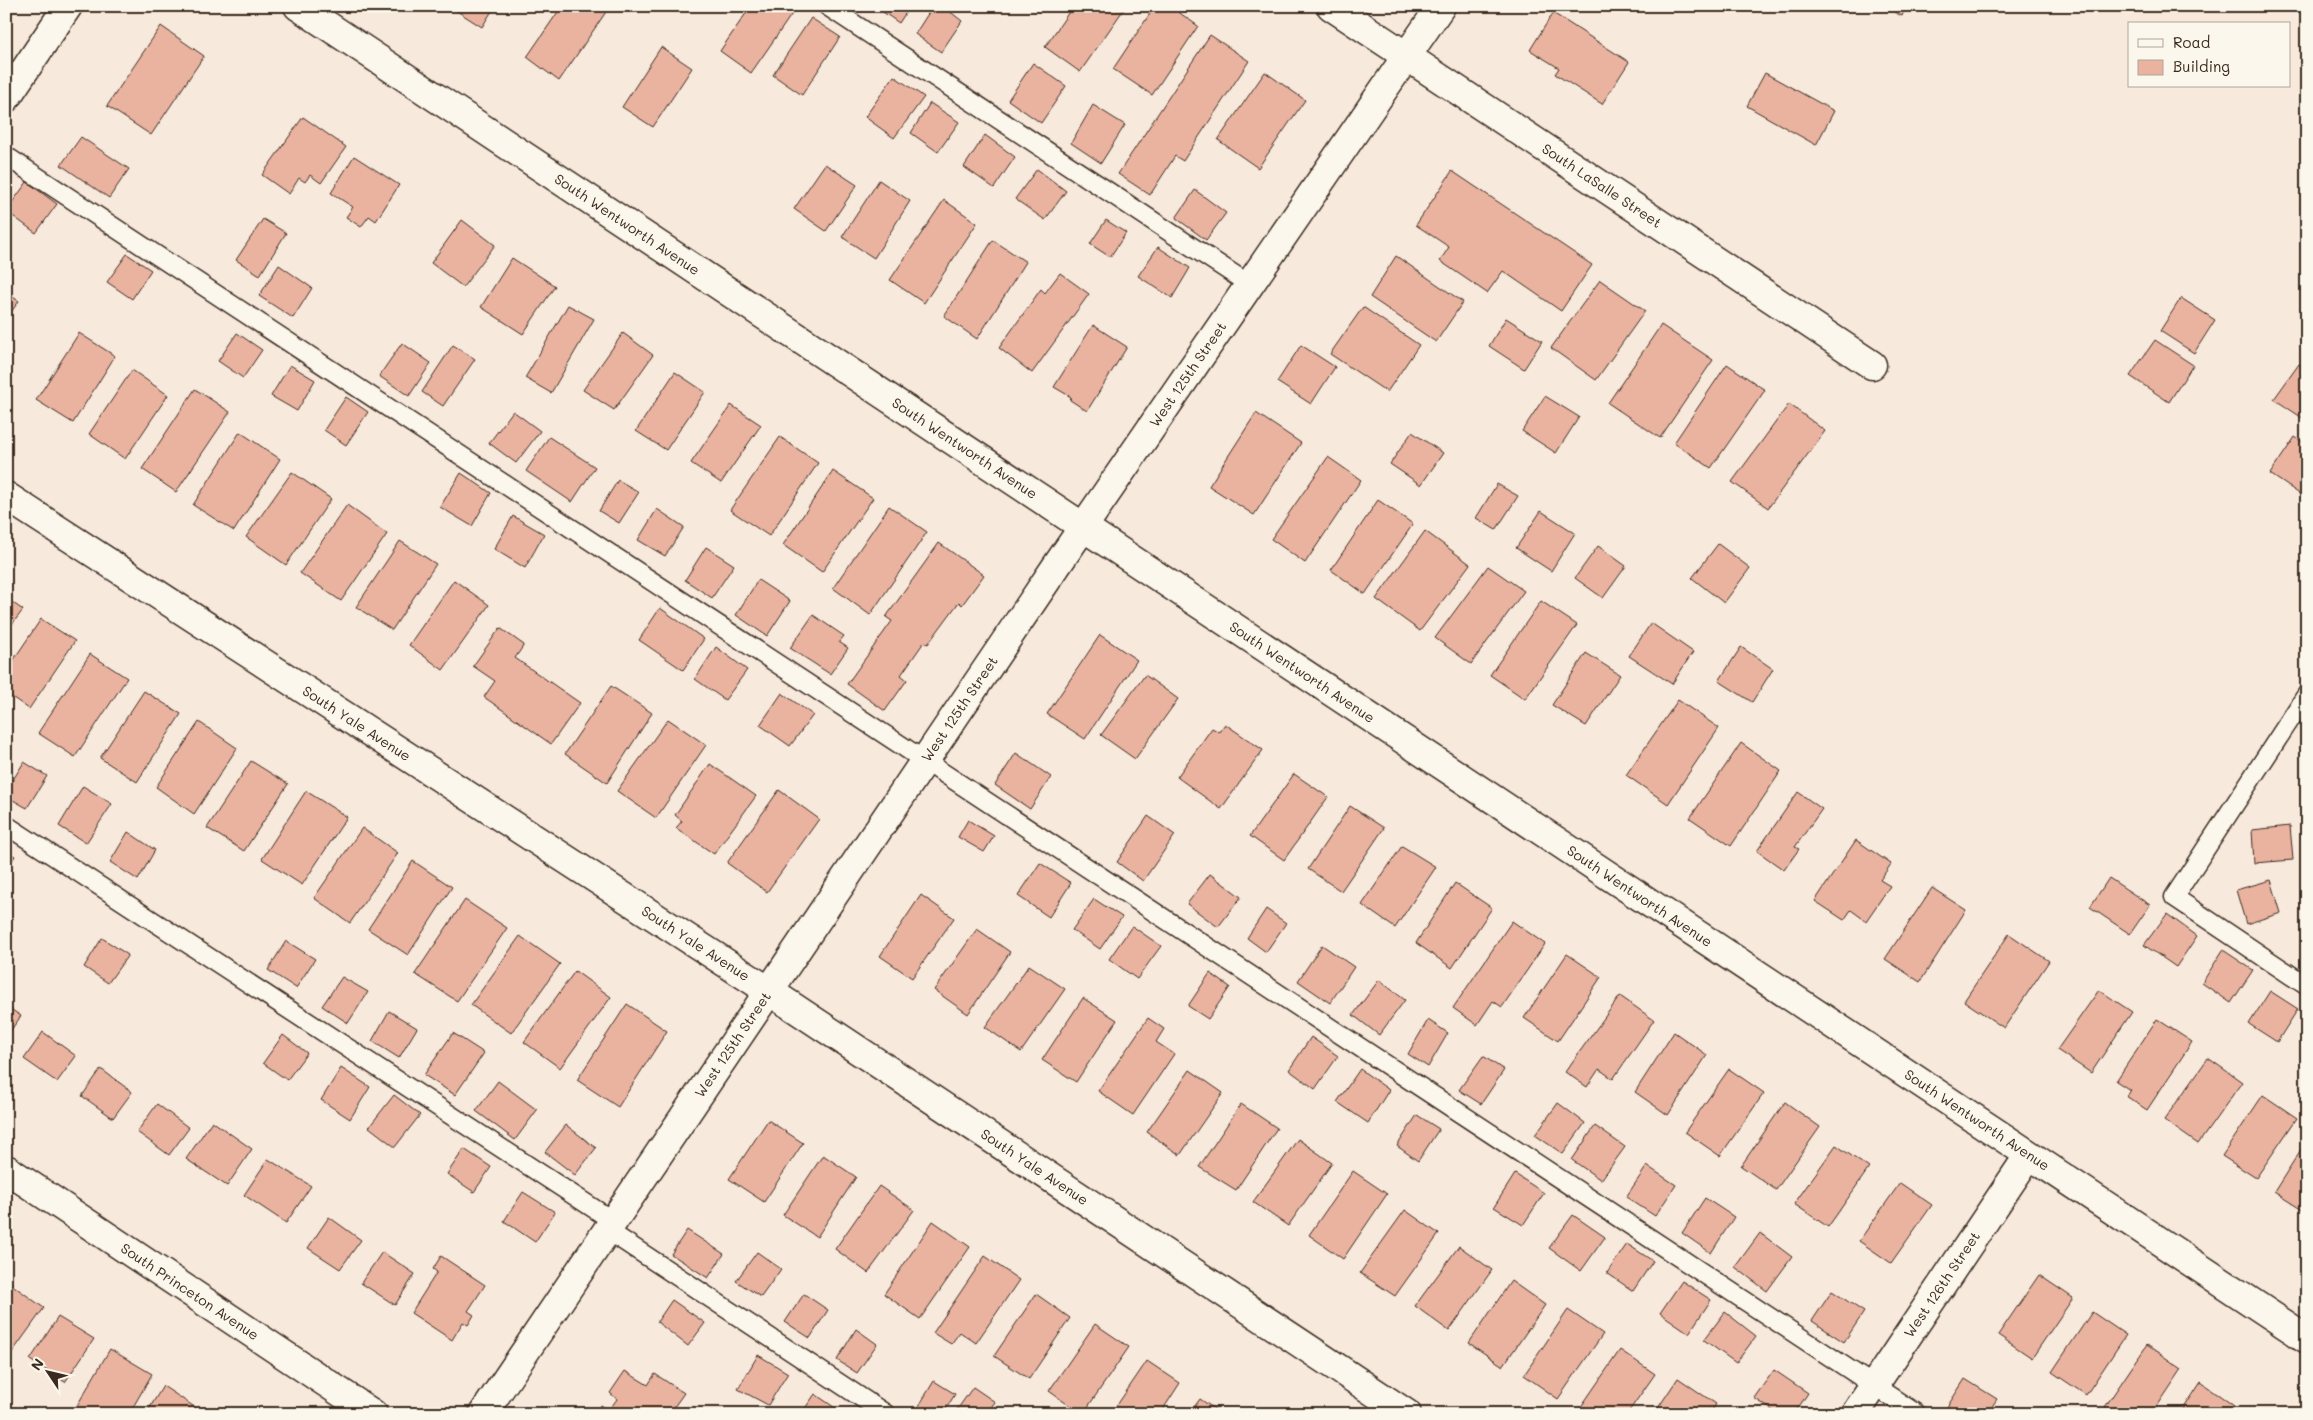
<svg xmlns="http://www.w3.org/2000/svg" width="2313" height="1420" viewBox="0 0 2313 1420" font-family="Mali,sans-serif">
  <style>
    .building { fill: #eab3a0; stroke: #3b2a1e }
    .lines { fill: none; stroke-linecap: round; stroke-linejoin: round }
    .service-casing { stroke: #3b2a1e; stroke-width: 21 }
    .minor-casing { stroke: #3b2a1e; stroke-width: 31 }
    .tertiary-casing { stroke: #3b2a1e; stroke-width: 31 }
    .service { stroke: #fbf7ec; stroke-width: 18 }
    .minor { stroke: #fbf7ec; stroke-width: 28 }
    .tertiary { stroke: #fbf7ec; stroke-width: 28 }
    .labels { text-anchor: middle; stroke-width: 4; stroke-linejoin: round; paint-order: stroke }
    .street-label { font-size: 14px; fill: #3b2a1e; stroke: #fbf7ec }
  </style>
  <rect width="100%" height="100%" fill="#f8e9dd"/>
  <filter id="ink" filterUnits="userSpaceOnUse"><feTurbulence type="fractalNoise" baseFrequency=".02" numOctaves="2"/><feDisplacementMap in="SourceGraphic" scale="10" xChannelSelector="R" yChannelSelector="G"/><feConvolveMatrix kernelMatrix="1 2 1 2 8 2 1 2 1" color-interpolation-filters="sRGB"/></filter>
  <g filter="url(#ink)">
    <path class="building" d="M449,6H495L482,27Z
      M562,6H610L559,81L527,57Z
      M751,6L796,8L751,73L720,51Z
      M874,6H910L899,23Z
      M933,6H943L962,21L941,52L915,34Z
      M1073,6H1126L1080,72L1045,47Z
      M1155,6H1170L1198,26L1152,95L1113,69Z
      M1882,6H1906L1902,16Z
      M1553,13L1629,62L1602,104L1555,74L1559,68L1530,50Z
      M811,18L840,37L802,95L773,75Z
      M161,26L204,56L151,135L107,106Z
      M1210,35L1249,61L1183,161L1175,156L1150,195L1118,174Z
      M661,47L692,68L653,127L622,107Z
      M1033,63L1066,86L1041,123L1008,100Z
      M1265,72L1305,100L1258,168L1218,140Z
      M1765,73L1834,111L1816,145L1747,106Z
      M894,76L924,97L894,138L865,117Z
      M930,103L959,122L938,152L911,133Z
      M1093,105L1125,125L1101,163L1071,143Z
      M303,117L346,147L321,183L310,175L305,182L299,178L289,194L262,175Z
      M985,135L1015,157L994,188L964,167Z
      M81,137L129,169L109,198L61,165Z
      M354,156L399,185L376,221L369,216L361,227L346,217L353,207L331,193Z
      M825,164L857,185L826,231L794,209Z
      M1037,169L1066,191L1045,220L1015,199Z
      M1452,171L1592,265L1561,311L1503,271L1487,293L1440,261L1449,247L1416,225Z
      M879,180L910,201L874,258L842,237Z
      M27,182L57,204L36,233L6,211Z
      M1195,190L1226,213L1206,240L1176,218Z
      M944,200L977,223L924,303L890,280Z
      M263,219L286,233L260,275L236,260Z
      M462,220L495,245L463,287L431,263Z
      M1106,220L1126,233L1110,257L1090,244Z
      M993,240L1026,262L977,339L944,316Z
      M1158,247L1190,268L1172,298L1138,276Z
      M127,254L151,270L132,299L107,282Z
      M1396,256L1463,302L1436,342L1370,297Z
      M512,258L555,286L523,334L481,307Z
      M279,265L312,288L293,318L259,296Z
      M1060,273L1089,294L1032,373L999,348L1041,289L1045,293Z
      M1600,280L1645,311L1596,380L1551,348Z
      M6,293L19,301L6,319Z
      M2181,298L2215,320L2194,353L2160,331Z
      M568,305L594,319L551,393L525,378Z
      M1363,307L1419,345L1387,392L1330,354Z
      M1506,318L1542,341L1524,369L1489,346Z
      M1093,325L1127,347L1087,411L1070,400L1071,397L1054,387Z
      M1661,325L1713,360L1660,438L1608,403Z
      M79,333L115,356L73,423L36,400Z
      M237,333L262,350L243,378L218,361Z
      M623,333L653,355L614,410L583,390Z
      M2155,340L2193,365L2169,402L2130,376Z
      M402,343L431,363L409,396L379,376Z
      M453,345L475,359L443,406L422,392Z
      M1301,345L1335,367L1311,404L1277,382Z
      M1727,364L1765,390L1711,468L1674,443Z
      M2299,364L2307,369V421L2274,399Z
      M290,365L315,380L297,411L271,396Z
      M132,370L168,395L125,459L89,434Z
      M675,372L705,392L666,450L636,431Z
      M195,389L230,412L176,492L142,469Z
      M1545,396L1579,417L1556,453L1522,431Z
      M346,397L368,412L346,445L324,430Z
      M1789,404L1825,431L1768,508L1732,482Z
      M731,405L761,425L721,483L691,463Z
      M513,411L540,431L516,463L489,443Z
      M1256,413L1301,443L1254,515L1209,486Z
      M240,432L280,459L234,531L193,505Z
      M1412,432L1443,453L1421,485L1390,464Z
      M549,437L595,467L572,502L526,471Z
      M780,437L818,463L769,536L730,510Z
      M2295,437L2307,445V499L2270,474Z
      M1328,457L1361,480L1305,563L1271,539Z
      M833,471L873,498L822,572L783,545Z
      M292,472L331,499L286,565L246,537Z
      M461,473L491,493L472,526L440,507Z
      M618,480L639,492L619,523L599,511Z
      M1497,484L1518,496L1496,530L1476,518Z
      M1378,500L1413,524L1365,594L1331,570Z
      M347,505L387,534L341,601L300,573Z
      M889,506L927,532L870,615L833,588Z
      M657,509L684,527L665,556L638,540Z
      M1541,511L1575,533L1551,571L1516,548Z
      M513,516L544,534L525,568L494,549Z
      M1425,531L1470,564L1420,631L1376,599Z
      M400,541L436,564L392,630L356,607Z
      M939,543L984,575L962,605L959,602L928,644L924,642L901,675L907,680L885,711L847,684L892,621L886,617Z
      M1718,544L1750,568L1724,603L1692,578Z
      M1598,546L1626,566L1603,598L1575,578Z
      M706,547L734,565L712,598L685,580Z
      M1488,566L1524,591L1471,664L1435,638Z
      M454,580L489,605L443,670L409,645Z
      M758,580L790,601L767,636L736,615Z
      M6,598L23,610L6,632Z
      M1541,601L1577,625L1525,699L1490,675Z
      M660,608L704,639L683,670L639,640Z
      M813,615L844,636L839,642L848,648L830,674L790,648Z
      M41,619L75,641L29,709L6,693V671Z
      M1651,623L1693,652L1672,684L1629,656Z
      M500,628L524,645L515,658L580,703L551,744L484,697L495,681L473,666Z
      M1100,635L1137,660L1085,739L1047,714Z
      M716,647L747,670L725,700L695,679Z
      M1741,647L1773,669L1752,702L1719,681Z
      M1586,653L1620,675L1586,726L1552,705Z
      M90,654L127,678L75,757L38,733Z
      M1145,675L1178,699L1135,759L1101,735Z
      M611,686L652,713L607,783L565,754Z
      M144,691L181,714L137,782L100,758Z
      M782,693L813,715L790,746L760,725Z
      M1678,700L1719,728L1668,804L1626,775Z
      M668,719L706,745L656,818L617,791Z
      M199,722L237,748L194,814L156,787Z
      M1225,724L1263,750L1221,809L1177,777L1212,728L1219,732Z
      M1741,743L1781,771L1731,846L1690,818Z
      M1016,753L1051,777L1030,809L995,785Z
      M251,761L288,784L244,851L207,828Z
      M24,762L47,776L27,808L6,796V791Z
      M710,764L756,796L714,854L676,828L682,821L675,815Z
      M1294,774L1328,797L1284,860L1250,836Z
      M83,786L112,804L86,843L59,826Z
      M779,790L819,819L767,892L727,863Z
      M306,791L347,817L302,885L262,859Z
      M1798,792L1822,809L1795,847L1799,849L1784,870L1757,851Z
      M1350,806L1384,828L1341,891L1308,869Z
      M1148,816L1175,835L1143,881L1117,862Z
      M968,820L994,836L984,852L958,837Z
      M2290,826L2293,860L2254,863L2252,830Z
      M362,828L398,853L350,923L314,898Z
      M128,832L155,850L138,880L110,862Z
      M1856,840L1891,864L1880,880L1890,886L1866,921L1851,910L1844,920L1815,901Z
      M1402,846L1436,867L1395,928L1362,905Z
      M6,851L15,856L6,870Z
      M413,861L452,887L408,955L368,929Z
      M1040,863L1071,883L1049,917L1018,896Z
      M1210,874L1241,897L1218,927L1187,904Z
      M2109,878L2150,905L2130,934L2090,907Z
      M2271,880L2281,913L2246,924L2236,890Z
      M1455,883L1492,908L1452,968L1416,943Z
      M1932,888L1966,910L1920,982L1885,959Z
      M921,895L954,918L912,978L880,956Z
      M1094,899L1122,917L1100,949L1072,930Z
      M465,900L507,928L457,1001L415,974Z
      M1266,909L1286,923L1266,952L1247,938Z
      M2167,914L2197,936L2176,967L2144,945Z
      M1512,921L1545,944L1502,1007L1493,1001L1477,1025L1453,1008Z
      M1132,926L1161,946L1137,979L1109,959Z
      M977,929L1010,952L968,1014L934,990Z
      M2009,934L2049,961L2004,1028L1964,1001Z
      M520,936L560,964L511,1033L471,1005Z
      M102,938L128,955L108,983L84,967Z
      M286,941L315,959L296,988L268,970Z
      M1322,945L1354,967L1330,1003L1298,981Z
      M2223,950L2253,970L2231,1003L2202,983Z
      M1567,954L1601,977L1558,1041L1524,1018Z
      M1029,965L1065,989L1021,1052L985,1027Z
      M575,971L611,997L560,1068L524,1042Z
      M1210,973L1230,987L1208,1019L1188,1006Z
      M342,977L368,992L348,1023L322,1006Z
      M1379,980L1405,1000L1379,1035L1353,1015Z
      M2099,990L2132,1012L2091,1073L2057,1050Z
      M2270,991L2298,1009L2277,1042L2249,1024Z
      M1620,996L1654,1020L1613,1079L1599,1069L1587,1087L1565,1072Z
      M1083,998L1117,1020L1076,1082L1042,1060Z
      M627,1004L667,1031L618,1107L577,1080Z
      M6,1006L21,1016L6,1037Z
      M389,1011L417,1028L399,1058L372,1041Z
      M1148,1018L1164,1029L1156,1042L1174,1054L1133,1115L1098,1091Z
      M2157,1019L2192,1042L2147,1110L2126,1096L2130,1090L2116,1081Z
      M1428,1020L1448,1033L1428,1067L1408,1054Z
      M43,1032L76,1056L57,1082L24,1059Z
      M1674,1032L1707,1055L1668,1115L1635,1092Z
      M453,1033L484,1053L455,1095L424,1075Z
      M283,1035L307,1053L287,1080L263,1063Z
      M1311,1037L1338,1056L1315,1089L1289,1070Z
      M1483,1056L1504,1070L1481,1104L1459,1090Z
      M2208,1058L2242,1082L2198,1144L2164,1120Z
      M341,1068L370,1087L350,1119L321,1100Z
      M101,1069L132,1092L113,1118L82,1096Z
      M1360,1069L1389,1090L1368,1123L1337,1102Z
      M1729,1069L1764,1093L1720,1156L1685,1132Z
      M1190,1070L1223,1093L1180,1155L1147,1132Z
      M498,1081L537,1110L515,1140L476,1111Z
      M394,1095L420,1115L395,1147L369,1127Z
      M2263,1095L2297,1118L2256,1178L2222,1156Z
      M1785,1102L1820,1127L1776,1190L1741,1166Z
      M1558,1103L1585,1123L1563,1154L1535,1135Z
      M157,1104L189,1128L169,1155L137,1132Z
      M1241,1104L1277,1128L1236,1190L1199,1167Z
      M1417,1115L1439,1129L1418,1161L1397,1146Z
      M768,1120L803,1143L764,1202L729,1179Z
      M212,1121L252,1149L227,1186L186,1159Z
      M566,1125L596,1148L575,1175L545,1152Z
      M1595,1126L1625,1147L1601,1180L1572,1160Z
      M1298,1139L1332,1163L1288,1226L1253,1202Z
      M2307,1140V1213L2274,1192Z
      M1836,1145L1869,1168L1828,1227L1794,1204Z
      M464,1149L491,1167L474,1192L447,1174Z
      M823,1155L856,1177L817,1237L783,1215Z
      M268,1159L311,1186L286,1223L244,1195Z
      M1647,1166L1676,1185L1655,1216L1626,1197Z
      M1353,1171L1387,1194L1343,1259L1309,1235Z
      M1515,1174L1544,1193L1523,1225L1494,1207Z
      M1900,1183L1932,1205L1891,1263L1859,1241Z
      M879,1186L914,1210L868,1273L835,1249Z
      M523,1192L555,1212L535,1242L504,1221Z
      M1705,1198L1734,1217L1711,1253L1682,1233Z
      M1405,1210L1439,1234L1395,1296L1360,1273Z
      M1573,1215L1605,1237L1581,1271L1549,1248Z
      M329,1217L361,1240L340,1269L308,1248Z
      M933,1221L970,1247L920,1319L884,1294Z
      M687,1230L724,1254L708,1278L671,1254Z
      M1760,1233L1792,1257L1767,1291L1735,1267Z
      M1627,1244L1653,1261L1633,1291L1607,1273Z
      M1459,1246L1492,1270L1449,1331L1415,1306Z
      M382,1252L415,1274L395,1305L361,1283Z
      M757,1252L781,1269L761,1297L736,1281Z
      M441,1256L485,1285L468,1311L474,1315L468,1325L463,1322L452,1340L411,1313L437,1272L433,1269Z
      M985,1256L1019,1280L976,1343L960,1332L951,1344L933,1333Z
      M2039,1275L2073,1298L2032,1358L1998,1335Z
      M1511,1281L1545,1305L1503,1366L1469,1343Z
      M1682,1281L1711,1300L1689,1333L1660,1313Z
      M11,1284L44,1308L6,1361V1290Z
      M1832,1291L1864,1312L1844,1342L1812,1321Z
      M804,1294L828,1310L810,1338L785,1322Z
      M1036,1294L1070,1318L1029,1379L994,1356Z
      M672,1300L705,1323L688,1346L657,1322Z
      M1568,1310L1603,1334L1558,1399L1524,1375Z
      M1725,1312L1756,1336L1736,1363L1704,1340Z
      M2092,1312L2126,1335L2086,1395L2052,1372Z
      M58,1317L94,1339L65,1382L30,1360Z
      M1095,1324L1129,1347L1083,1414H1081L1049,1391Z
      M856,1329L877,1344L857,1373L837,1360Z
      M2147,1345L2182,1369L2152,1414H2115L2105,1407Z
      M110,1349L152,1374L129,1414H82L75,1409Z
      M1620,1350L1655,1374L1627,1414H1576Z
      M758,1355L788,1373L768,1405L738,1389Z
      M1147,1361L1180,1383L1160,1414H1111Z
      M1774,1370L1808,1393L1794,1414H1778L1754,1398Z
      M625,1371L648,1385L655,1374L684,1393L669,1414H595L601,1405L609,1410L617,1399L610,1393Z
      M1678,1378L1716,1404L1710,1414H1654Z
      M1965,1379L1997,1399L1987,1414H1957L1947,1407Z
      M934,1381L955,1394L943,1414H914Z
      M2201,1382L2234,1406L2229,1414H2180Z
      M163,1386L196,1408L192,1414H146Z
      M973,1387L995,1402L986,1414H954Z
      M815,1394L844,1414H801Z
      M1200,1399L1222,1414H1189Z"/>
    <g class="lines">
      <defs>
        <path id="service" d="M827,6L1250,285
          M6,156L1917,1414
          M2307,694L2174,897L2307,986
          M6,825L613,1221
          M607,1230L886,1414"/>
        <g id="minor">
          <path id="s1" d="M1331,6L1872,365"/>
          <path d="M6,98L68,6"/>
          <path id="s2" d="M6,496L769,991L1407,1414"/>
          <path id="s3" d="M6,1169L373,1414"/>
          <path id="s4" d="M483,1414L1055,568L1441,6"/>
          <path id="s5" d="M1855,1414L2029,1155"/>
        </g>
        <g id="tertiary">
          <path id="s6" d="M298,6L2307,1339"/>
        </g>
      </defs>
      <use href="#service" class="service-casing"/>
      <use href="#minor" class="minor-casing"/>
      <use href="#tertiary" class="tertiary-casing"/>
      <use href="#service" class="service"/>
      <use href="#minor" class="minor"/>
      <use href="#tertiary" class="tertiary"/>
    </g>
  </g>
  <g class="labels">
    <g class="street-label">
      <text dy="5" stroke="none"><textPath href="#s1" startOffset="325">South LaSalle Street</textPath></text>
      <text dy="5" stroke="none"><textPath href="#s6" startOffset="395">South Wentworth Avenue</textPath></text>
      <text dy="5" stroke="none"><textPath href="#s4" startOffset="1256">West 125th Street</textPath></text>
      <text dy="5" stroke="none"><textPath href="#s6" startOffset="800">South Wentworth Avenue</textPath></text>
      <text dy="5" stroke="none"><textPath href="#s6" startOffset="1205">South Wentworth Avenue</textPath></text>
      <text dy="5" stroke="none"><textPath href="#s4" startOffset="851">West 125th Street</textPath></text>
      <text dy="5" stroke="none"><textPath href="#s2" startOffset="418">South Yale Avenue</textPath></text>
      <text dy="5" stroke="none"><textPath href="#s6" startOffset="1610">South Wentworth Avenue</textPath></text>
      <text dy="5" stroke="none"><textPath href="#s2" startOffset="822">South Yale Avenue</textPath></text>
      <text dy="5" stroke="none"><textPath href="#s4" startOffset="446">West 125th Street</textPath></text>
      <text dy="5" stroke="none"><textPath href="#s6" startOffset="2015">South Wentworth Avenue</textPath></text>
      <text dy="5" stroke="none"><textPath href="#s2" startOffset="1228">South Yale Avenue</textPath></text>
      <text dy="5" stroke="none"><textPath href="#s5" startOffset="156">West 126th Street</textPath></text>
      <text dy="5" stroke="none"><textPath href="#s3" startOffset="221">South Princeton Avenue</textPath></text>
    </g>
  </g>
  <rect width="2313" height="1420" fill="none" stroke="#fbf7ec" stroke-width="25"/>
  <rect x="12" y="12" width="2288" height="1395" fill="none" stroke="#3b2a1e" stroke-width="2" filter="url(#ink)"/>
  <rect x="2128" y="22" width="162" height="65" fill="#fbf7ec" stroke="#aea59a"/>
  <rect x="2138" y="39" width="25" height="8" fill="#fbf7ec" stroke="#aea59a"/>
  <text x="2173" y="48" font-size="15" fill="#3b2a1e">Road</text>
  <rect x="2138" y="60" width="25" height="15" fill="#eab3a0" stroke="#aea59a"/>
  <text x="2173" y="72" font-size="15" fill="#3b2a1e">Building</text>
  <g transform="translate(48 1372) rotate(305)" stroke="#fbf7ec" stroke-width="4" paint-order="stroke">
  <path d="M0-4L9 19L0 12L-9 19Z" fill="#3b2a1e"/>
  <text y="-8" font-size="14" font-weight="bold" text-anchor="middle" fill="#3b2a1e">N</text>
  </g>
</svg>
